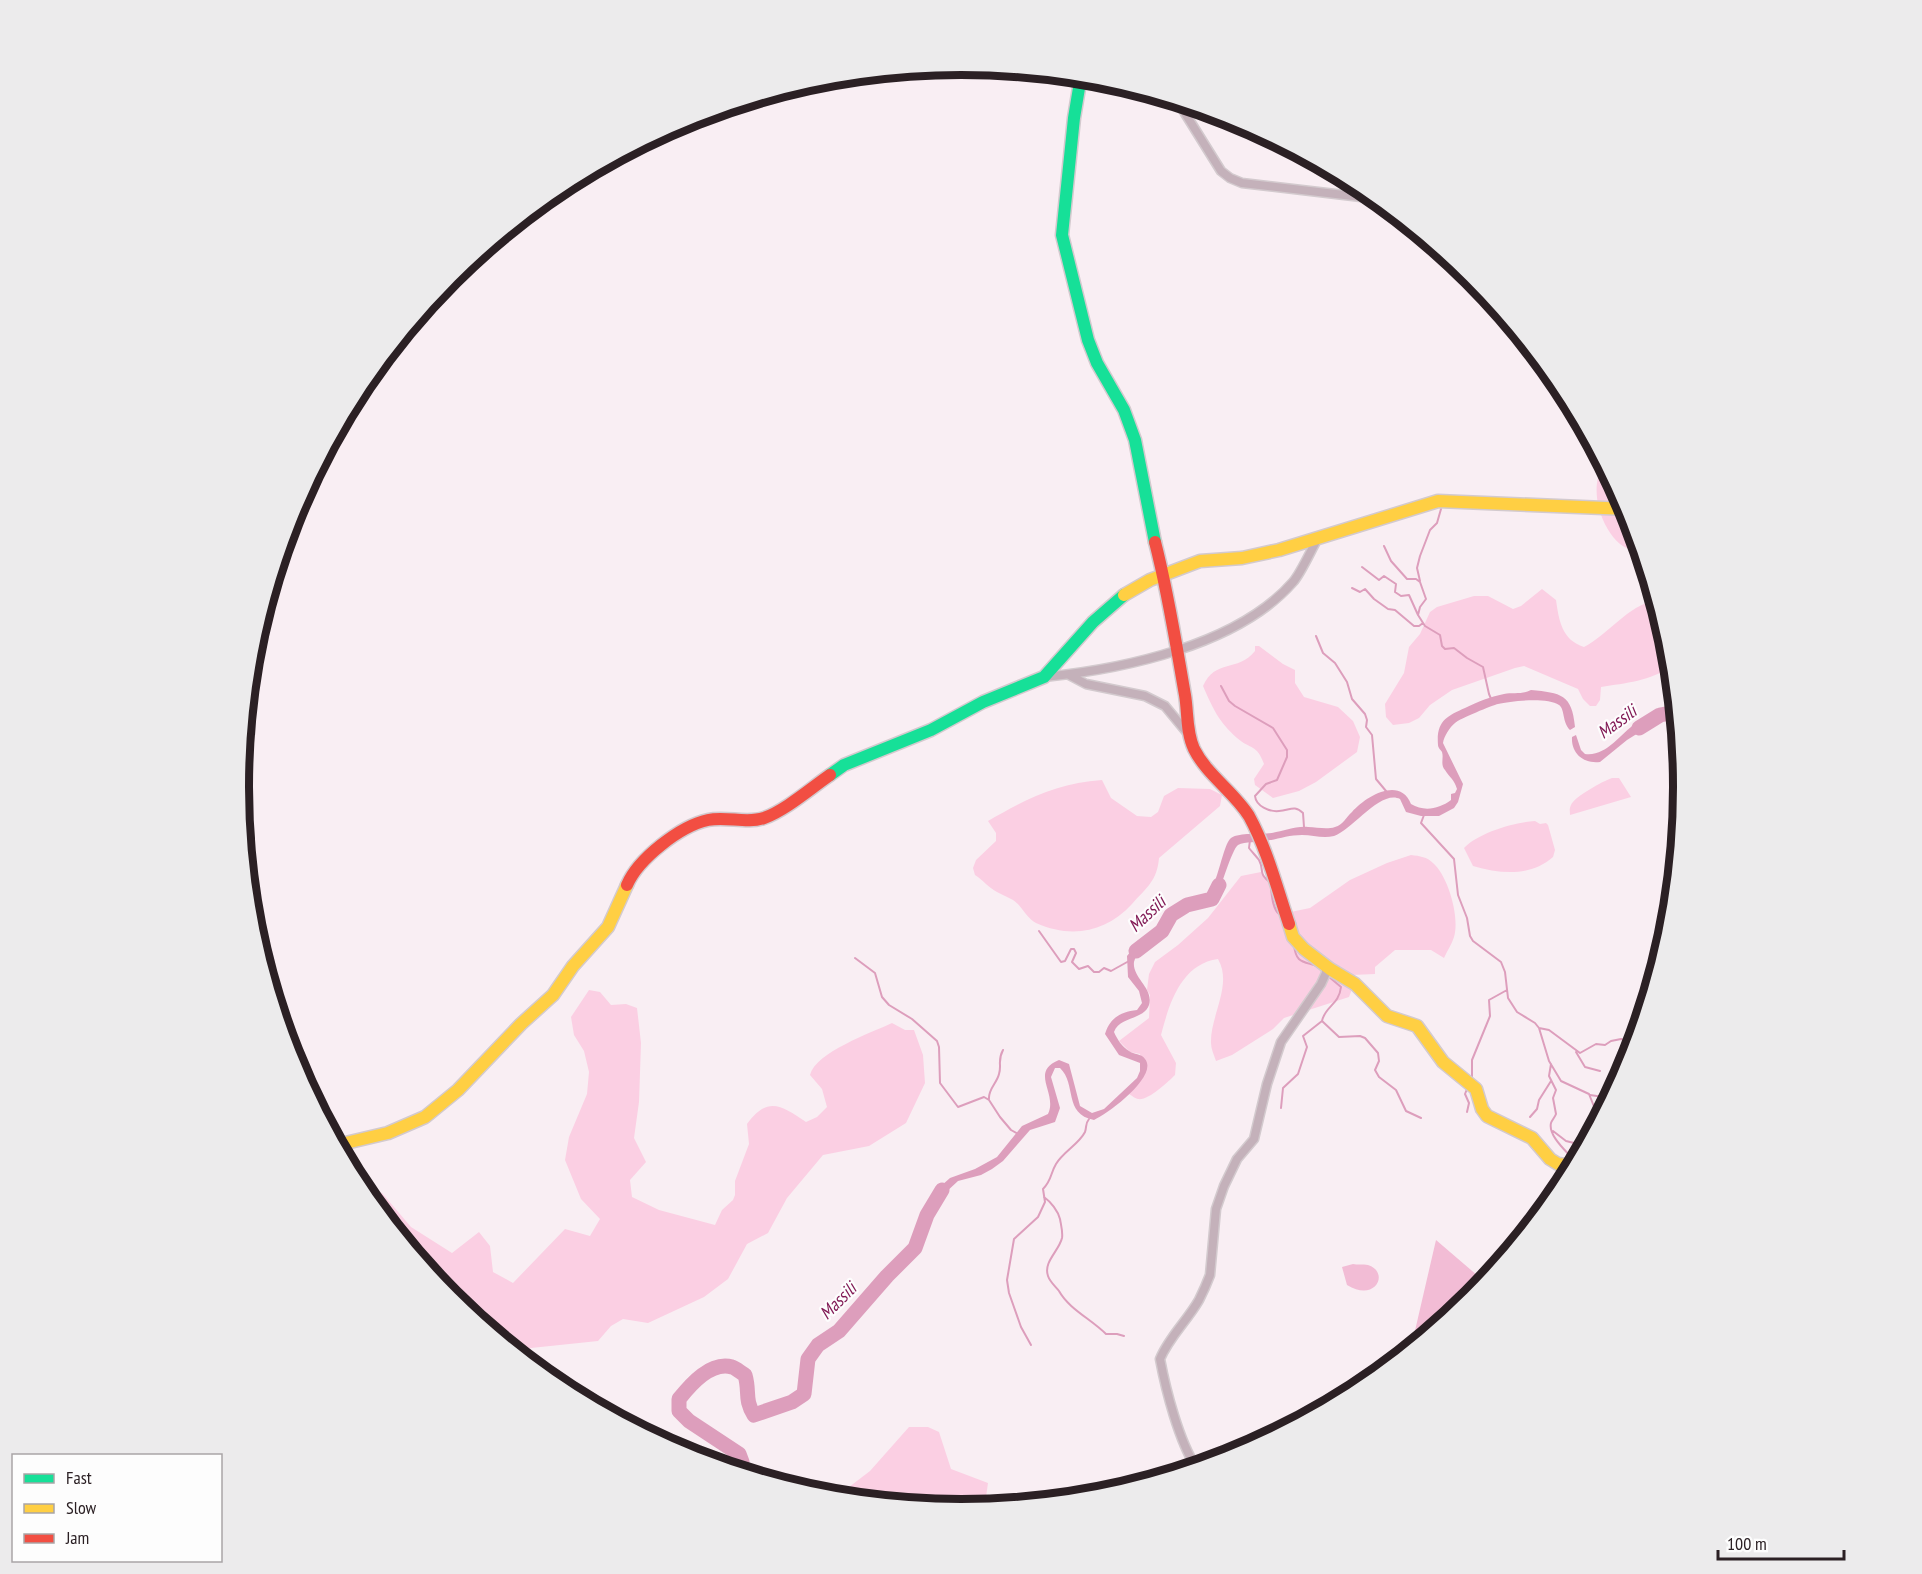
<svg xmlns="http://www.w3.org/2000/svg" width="1922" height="1574" viewBox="0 0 1922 1574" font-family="'PT Sans Narrow',sans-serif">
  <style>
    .green { fill: #fbcfe3 }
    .forest { fill: #f2bcd5 }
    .water { fill: #dd9ebc }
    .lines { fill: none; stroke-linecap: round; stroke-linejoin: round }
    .stream { stroke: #dd9ebc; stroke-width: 2 }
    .river { stroke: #dd9ebc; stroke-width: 15 }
    .street-casing { stroke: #d3cace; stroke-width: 11 }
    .fast-casing { stroke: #d3cace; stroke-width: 15 }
    .slow-casing { stroke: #d3cace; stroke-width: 15 }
    .jam-casing { stroke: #d3cace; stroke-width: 15 }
    .street { stroke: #c4b1ba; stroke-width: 8 }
    .fast { stroke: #16e098; stroke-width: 12 }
    .slow { stroke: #ffcf43; stroke-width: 12 }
    .jam { stroke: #f24e42; stroke-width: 12 }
    .labels { text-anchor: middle; stroke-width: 4.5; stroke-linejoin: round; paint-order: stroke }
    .water-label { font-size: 18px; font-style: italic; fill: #821b56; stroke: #fdfdfd }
    .rim { fill: none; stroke: #2b2024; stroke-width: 8 }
  </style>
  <rect width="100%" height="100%" fill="#f9eef3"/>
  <path class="green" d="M1604,464L1629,511L1641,552L1638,553C1632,550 1625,548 1620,544C1600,527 1588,487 1604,464Z
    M1542,589L1556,600C1559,621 1562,640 1584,647C1609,634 1627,606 1656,600L1670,646L1672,666C1650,681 1626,683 1601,687L1600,700L1596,706H1590L1583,699L1578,689L1524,666L1515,668L1452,690L1430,705L1419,718L1409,723L1393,725L1386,717L1385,704L1404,673L1409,647L1420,634L1430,612L1437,607L1474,596H1488L1513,609L1521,606Z
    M1255,646H1259L1283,664L1295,670V683L1304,697L1338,707L1353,721L1360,737L1357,752L1316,782L1299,791L1273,798L1255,785L1254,779L1264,764C1257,744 1251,750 1237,738C1219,722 1213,709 1203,686C1216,658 1237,673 1255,651Z
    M1612,778H1619L1631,797L1570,815C1570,811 1569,809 1571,805C1574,797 1603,781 1612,778Z
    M1102,780L1111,798L1137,816L1151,817L1158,812L1164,796L1178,788L1210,789L1222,795L1220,806L1159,858C1157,881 1147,887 1132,904C1106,932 1072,939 1036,923C1027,919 1022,906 1013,900C1008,897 1002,895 997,892C989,888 983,880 975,875L973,868L976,860L996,841V833L988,821C1026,799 1057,783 1102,780Z
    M1535,821L1540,824L1546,823L1548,825L1555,850L1553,857C1530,877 1501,874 1473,866L1464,848C1478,833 1514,822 1535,821Z
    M1411,855C1420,856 1427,857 1433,863C1448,876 1460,917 1454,937C1452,944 1447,951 1444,958L1431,950H1395L1375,967V974L1352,975V989L1349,997L1284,1018L1273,1029L1232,1055L1216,1061C1214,1055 1211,1049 1211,1043C1210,1016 1233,985 1218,959C1181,964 1169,1004 1161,1035L1176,1063L1175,1075C1168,1082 1148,1101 1138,1099C1136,1099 1131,1095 1129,1094L1145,1074L1140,1054L1130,1052L1119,1041L1149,1018L1150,995L1147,990L1149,974L1155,962L1178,945L1208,918L1241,876L1261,872L1264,878L1271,883C1271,894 1271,908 1281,914L1310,908L1350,880L1387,863Z
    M589,990L600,992L611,1005L626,1004L637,1008L641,1043L639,1102L634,1138L646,1162L630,1180L632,1197L659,1210L715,1225L722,1210L733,1200L735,1195V1181L749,1144L747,1124C768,1095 782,1106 806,1122L817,1117L827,1107L822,1089L810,1075C816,1052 871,1033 892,1023L905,1030H914L923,1055L925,1083L906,1123L869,1146L823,1155L787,1198L768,1233L747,1244L728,1279L704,1297L648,1323L623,1319L611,1326L598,1341L531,1348L520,1355L450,1298L360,1187L382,1193L411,1227L452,1253L479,1232L490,1246L493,1272L513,1283L565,1229L590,1236L600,1219L581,1199L565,1160L569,1137L587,1094L589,1072L584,1051L574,1035L571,1017Z
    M909,1427H928L939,1432L951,1469L988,1483L985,1504L988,1507L961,1509L917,1505L915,1503L906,1504L836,1497L870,1471Z"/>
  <path class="forest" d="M1436,1240L1485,1282L1472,1298L1411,1348Z
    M1353,1264C1357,1265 1363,1264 1368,1265C1390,1272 1376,1303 1347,1285L1342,1267Z"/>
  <path class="water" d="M1531,690C1561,693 1572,694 1575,727L1570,730C1562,722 1565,709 1559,705C1547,697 1512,701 1498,704C1493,705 1459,719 1455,723C1450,727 1444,736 1443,743L1463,784L1458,802L1454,808L1439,816H1421L1406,812L1400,799C1381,789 1352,830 1334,836C1323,839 1313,835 1302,835C1289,835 1278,839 1266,841C1258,843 1245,841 1238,845C1232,849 1220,890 1216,900L1210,902L1207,897C1218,884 1223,844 1231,838C1235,835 1244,834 1249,834C1256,834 1264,834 1272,833C1284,831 1295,826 1308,827C1317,827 1326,830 1335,827C1343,825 1346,817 1352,812C1366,796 1400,776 1411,804C1424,812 1439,809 1451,800V794L1455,793L1457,789C1454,779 1450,778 1445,770C1440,764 1444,758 1442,752C1441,750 1438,748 1438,745C1436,721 1447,716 1465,708C1480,701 1489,697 1504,694C1513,692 1522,695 1531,690Z
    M1653,716L1659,720L1627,740L1600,762C1584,764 1571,754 1572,737L1576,735L1581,750L1585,754C1606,757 1620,734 1635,724C1640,720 1647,718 1653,716Z
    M1149,934H1151L1153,936C1149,946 1136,951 1134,962C1132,978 1154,988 1149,1005C1144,1020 1120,1016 1114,1032C1117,1039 1122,1047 1129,1051C1134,1055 1141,1053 1145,1059C1159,1076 1108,1114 1094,1120C1063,1114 1077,1084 1060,1068H1055L1051,1077L1060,1108L1055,1122L1030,1130L1003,1161L992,1169L981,1175L958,1181L944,1194L935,1209L927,1206L941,1186L950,1178L975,1169L997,1157L1022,1126L1048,1114C1058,1093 1029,1072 1059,1060L1069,1064L1080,1106L1092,1113L1104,1109L1137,1078L1140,1071V1063L1119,1055L1105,1034C1110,1018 1120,1012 1137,1010L1142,1003L1139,991L1128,977L1127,956L1135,946Z"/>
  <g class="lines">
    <path class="stream" d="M1384,546L1391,561L1407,579H1416L1420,582L1426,599L1420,607L1418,615L1425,626L1440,635L1442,646L1445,649L1454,648L1467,658L1483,667L1489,694L1492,701
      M1362,567L1379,580L1384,576L1396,584L1395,592L1401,596L1409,595L1418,615
      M1420,581L1417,568L1420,556L1430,530L1437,523L1441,509
      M1352,588L1360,592L1365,589L1374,599L1388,609L1395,610L1414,626H1419L1423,623
      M1316,636L1323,653L1335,663L1347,682L1352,699L1365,714L1367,720L1366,727L1372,735L1376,779L1386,791
      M1221,686L1229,701L1235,706L1273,728L1287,750V757L1277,780L1266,784L1255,796C1256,806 1269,812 1279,811C1289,811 1294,804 1303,813L1304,827
      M1424,815L1421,823L1454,859L1458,895L1467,918L1470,936L1473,941L1501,962L1505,972L1508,998L1517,1012L1535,1023L1539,1028L1549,1061L1561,1081L1589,1094L1599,1119
      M1250,840L1249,848C1252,852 1256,856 1259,860C1265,871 1257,873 1271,883
      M1271,889C1272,897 1273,909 1279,914
      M1039,931L1061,962L1065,961L1071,949H1074L1076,953L1072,962L1079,969L1088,966L1094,972H1099L1104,968L1111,971L1129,961
      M1294,945C1296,963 1302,961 1317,966
      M855,958L875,973L882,997L889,1005L912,1019L937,1041L939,1047L940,1083L958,1107L984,1097L989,1100L1000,1117L1011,1130L1018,1134
      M1328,976L1341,987C1339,1005 1325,1006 1322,1021L1339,1037L1360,1036L1365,1038L1378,1053L1379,1061L1375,1070L1379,1077L1396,1090L1406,1111L1421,1118
      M1539,1028L1549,1030L1580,1053L1596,1044L1605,1045L1611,1041L1621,1039L1635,1042
      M1576,1052L1585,1067L1600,1071
      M1551,1064L1549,1076L1556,1090L1553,1098L1556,1114C1555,1117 1552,1120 1551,1123C1548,1135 1565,1150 1572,1158
      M1472,1078V1060L1490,1016L1489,1000L1507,990
      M1590,1095L1610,1098
      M989,1099C988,1089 997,1083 999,1074C1002,1065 997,1061 1003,1050
      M1281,1108L1283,1088L1298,1074L1307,1047L1303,1036L1322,1021
      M1467,1112L1469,1103L1465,1094L1467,1089
      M1530,1117L1537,1109L1539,1100L1551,1081
      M1553,1131L1566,1141L1574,1143
      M1044,1197C1051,1202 1058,1211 1060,1219C1061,1225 1063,1232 1062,1238C1059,1251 1043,1262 1048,1276C1050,1282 1055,1286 1059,1291C1069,1309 1091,1319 1106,1334H1117L1124,1336
      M1031,1345L1021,1327L1009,1293L1007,1280L1014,1239L1038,1217L1045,1202L1043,1189C1052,1180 1050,1174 1056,1164C1063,1152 1079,1144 1085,1132C1087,1126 1085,1124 1089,1119"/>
    <path class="river" d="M1639,728L1660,715L1676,712
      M1136,951L1162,931L1171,915L1187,905L1212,899L1219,885
      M736,1470L742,1462L739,1454L689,1421L679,1411V1399C691,1384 711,1361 732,1367C736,1368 741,1373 745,1375C750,1392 744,1399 754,1415L792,1402L804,1394L808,1359L818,1345L839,1331L887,1276L915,1248L927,1215L942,1190"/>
    <defs>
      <path id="street" d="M1178,102L1221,171L1230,178L1242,183L1378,199
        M1069,675L1086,684L1145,696L1165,706L1189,735
        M1044,677C1124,669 1238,645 1293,582C1301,573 1311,550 1318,538
        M1196,1467C1179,1441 1166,1391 1160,1359C1169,1337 1187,1321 1199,1300C1203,1292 1207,1283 1210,1275L1216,1209L1224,1186L1237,1159L1254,1139L1267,1084L1281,1042L1321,984L1326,973V966"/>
      <path id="fast" d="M1081,76L1074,118L1062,235L1088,340L1097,363L1124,410L1135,440L1155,542
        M830,775L844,765L931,730L983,702L1044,677L1093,622L1124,595"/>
      <path id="slow" d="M1124,595L1150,580L1200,561L1242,558L1279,550L1438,501L1628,509
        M1289,924L1293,937L1304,949L1330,969L1355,984L1387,1016L1417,1026L1443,1062L1476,1089L1482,1109L1487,1116L1532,1138L1550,1159L1558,1164L1574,1166
        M337,1145L388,1133L425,1117L458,1090L521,1024L553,995L573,966L608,927L627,885"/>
      <path id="jam" d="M1155,542C1168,592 1176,644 1185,695C1188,712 1186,732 1194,749C1207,775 1234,792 1249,816C1267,849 1277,888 1289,924
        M627,885C638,859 680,826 708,820C726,816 747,824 764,818C786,810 811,788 830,775"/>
    </defs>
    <use href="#street" class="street-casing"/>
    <use href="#fast" class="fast-casing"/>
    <use href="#slow" class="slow-casing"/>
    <use href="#jam" class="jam-casing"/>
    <use href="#street" class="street"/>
    <use href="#fast" class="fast"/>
    <use href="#slow" class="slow"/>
    <use href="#jam" class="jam"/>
  </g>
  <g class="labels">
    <g class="water-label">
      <text transform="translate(1617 722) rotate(-36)" y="6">Massili</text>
      <text transform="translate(1147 914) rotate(-43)" y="6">Massili</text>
      <text transform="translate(838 1301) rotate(-45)" y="6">Massili</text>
    </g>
  </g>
  <path d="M0 0H1922V1574H0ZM249 787a712 712 0 1 1 1424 0a712 712 0 1 1-1424 0Z" fill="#ecebec" fill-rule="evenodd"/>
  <path class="rim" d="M249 787a712 712 0 1 1 1424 0a712 712 0 1 1-1424 0Z"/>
  <rect x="12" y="1454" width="210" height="108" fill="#fdfdfd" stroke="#a9a5a6" stroke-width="1.5"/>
  <rect x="24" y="1474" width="30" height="9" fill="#16e098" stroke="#a9a5a6" stroke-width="1.5"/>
  <text x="66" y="1484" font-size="18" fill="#2b2024">Fast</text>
  <rect x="24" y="1504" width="30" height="9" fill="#ffcf43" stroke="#a9a5a6" stroke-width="1.5"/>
  <text x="66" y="1514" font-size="18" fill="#2b2024">Slow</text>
  <rect x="24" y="1534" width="30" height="9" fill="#f24e42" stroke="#a9a5a6" stroke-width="1.5"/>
  <text x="66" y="1544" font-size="18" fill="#2b2024">Jam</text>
  <path d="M1718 1550v9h126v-9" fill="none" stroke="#2b2024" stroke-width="3"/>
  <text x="1727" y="1550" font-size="18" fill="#2b2024" stroke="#fdfdfd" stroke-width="4.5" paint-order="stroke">100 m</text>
</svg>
